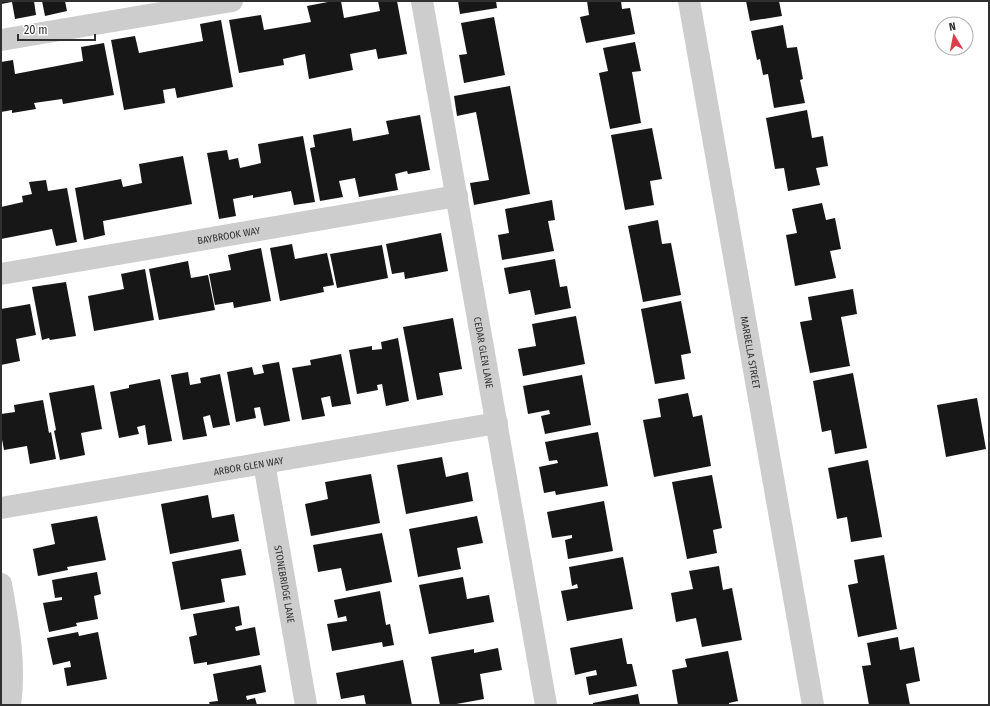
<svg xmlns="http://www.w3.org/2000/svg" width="990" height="706" viewBox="0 0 990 706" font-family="'Fira Sans Condensed',sans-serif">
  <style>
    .building { fill: #171717 }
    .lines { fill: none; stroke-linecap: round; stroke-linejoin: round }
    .street { stroke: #cdcdcd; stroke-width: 22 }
    .labels { text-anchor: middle; stroke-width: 4; stroke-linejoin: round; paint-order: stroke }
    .street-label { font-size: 10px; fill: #303030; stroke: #fff }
  </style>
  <rect width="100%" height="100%" fill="#fff"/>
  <path class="building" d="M1,1H34L36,15L15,19L12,2L1,4Z
    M42,1H65L67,11L45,16Z
    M333,1H341L344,18L380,11L378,1H397L407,54L378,59L376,49L350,54L353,70L309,79L305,54L283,59L284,65L239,73L229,20L261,15L264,30L311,22L307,6Z
    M458,1H496L497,8L460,14Z
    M587,1H621L622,9L630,8L635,34L586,43L580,17L589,15Z
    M746,1H779L782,16L750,21Z
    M494,17L505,75L464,83L459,55L467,54L461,23Z
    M221,20L233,87L177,98L175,88L163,90L165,103L124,110L111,40L135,36L139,53L203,41L200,24Z
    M783,25L787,48L797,47L803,79L800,80L805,103L774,108L768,74L763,75L760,59L757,60L751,31Z
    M635,42L641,71L632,72L641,123L610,129L599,73L608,71L603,48Z
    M104,43L114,95L63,104L62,99L34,103L36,109L12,113V110L1,112V62L13,60L15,74L83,61L81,47Z
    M510,86L530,194L474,205L470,183L489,180L476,112L457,116L454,96Z
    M807,110L812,138L823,136L828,166L816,168L820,185L788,191L784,168L775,169L766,118Z
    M420,115L430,170L408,174L407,171L395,174L398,190L359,197L355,178L339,181L343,197L320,201L310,148L315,147L313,135L351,128L353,141L389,134L386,121Z
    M652,128L662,179L650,181L654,205L625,210L611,135Z
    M303,136L315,202L294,205L291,191L253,198V195L233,199L236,216L219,219L207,153L227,150L229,160L238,158L240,168L261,163L258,144Z
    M183,156L192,204L103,221L105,235L84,240L75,188L121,179L123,187L142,183L139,164Z
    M46,180L48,191L67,188L77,242L56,246L52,229L1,239V207L23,202L22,196L32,194L29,182Z
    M552,200L555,220L548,221L554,251L502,260L498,235L509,233L505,209Z
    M822,203L826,220L835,218L841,249L830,251L836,278L795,286L786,235L797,233L792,209Z
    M658,220L662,244L671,243L681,295L643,302L628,226Z
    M441,233L448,271L405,279L404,272L392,274L386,244Z
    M292,244L295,259L327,253L334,285L323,287L324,292L280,301L270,248Z
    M382,245L388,278L337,288L330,254Z
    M261,248L271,301L234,308L233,302L215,305L209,274L231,270L228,255Z
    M555,259L560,287L567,286L571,308L535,315L530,290L509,294L504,268Z
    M188,261L191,278L208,275L215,310L159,320L149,269Z
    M145,269L154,320L94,331L88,296L124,289L121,274Z
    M66,282L76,336L50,340L49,338L42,340L32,287Z
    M853,289L857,314L841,317L850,366L810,373L800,322L812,320L808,297Z
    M681,301L691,353L681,355L685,379L655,384L641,309Z
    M30,304L36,335L16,339L20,361L1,365V309Z
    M576,316L585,364L523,376L518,349L536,346L532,324Z
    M453,318L462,369L439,373L443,395L417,400L403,327Z
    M398,338L409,401L386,406L382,384L377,385L378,390L357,394L349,350L372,346V350L382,349L381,342Z
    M341,354L351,404L332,407L330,396L321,398L325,416L302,420L292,368L311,365L310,360Z
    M279,362L290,421L264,426L260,407L254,408L256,418L236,422L227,372L252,367L254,375L264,373L262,365Z
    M188,372L190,385L201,383L200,378L220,374L230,425L213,428L210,415L203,417L207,436L183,440L171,375Z
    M853,373L867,448L835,454L831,430L822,432L813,381Z
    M582,375L591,425L545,434L541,416L550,414L549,410L528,414L523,386Z
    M160,379L172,441L148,445L145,425L137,427L139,434L119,438L110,392L129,388V385Z
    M94,385L102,429L81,433L85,455L60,460L54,431L56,430L49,393Z
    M688,393L693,417L702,415L711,466L654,477L643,420L661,417L658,399Z
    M977,398L986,449L946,457L937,405Z
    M43,400L49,433L51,432L56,459L30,464L27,446L4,450L1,434V414L15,412L14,405Z
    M598,432L608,486L556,495L555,491L544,493L539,467L558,463L557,460L549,461L545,442Z
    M442,457L446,477L468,472L473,501L406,514L397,465Z
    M868,460L882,537L851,542L847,517L837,519L828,468Z
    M371,474L380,523L311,536L305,504L328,499L325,482Z
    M712,475L722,528L713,530L717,553L687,559L672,482Z
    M208,495L212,518L234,514L239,541L170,554L161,504Z
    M604,501L613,551L568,559L565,540L572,538V535L552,538L547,512Z
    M97,516L106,560L67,567L68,570L38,576L33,549L55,544L51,524Z
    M477,516L483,543L457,548L461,569L418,577L409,529Z
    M382,533L392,582L346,591L341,568L318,572L313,545Z
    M241,549L246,575L221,579L225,602L181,610L172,562Z
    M884,555L897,629L858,637L848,585L858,583L854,560Z
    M623,557L633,609L567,621L561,591L578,588L577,584L572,586L569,567Z
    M719,566L723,590L732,588L742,640L702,647L696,618L676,622L671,593L693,589L689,571Z
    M97,572L101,594L94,596L98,619L76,623L77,626L49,632L43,603L62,600V597L55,598L52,580Z
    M463,577L467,599L489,595L494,622L429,634L419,585Z
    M380,591L386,625L390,624L394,645L383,647L382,642L332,651L327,624L347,621L346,616L338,618L334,600Z
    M239,606L242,625L235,627L236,631L255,627L260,655L207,665V662L194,664L189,637L197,635L193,614Z
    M78,632L79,636L98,632L107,679L67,686L64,668L71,667L70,661L53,665L47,638Z
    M898,637L900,650L914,647L920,681L906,684L910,705H869L862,666L871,665L867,643Z
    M622,638L627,664H632L637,686L589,695L586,677L597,675L596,670L575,675L570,648Z
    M498,648L502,670L480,674L484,699L451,705H440L431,657L474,649V653Z
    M728,651L738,701L729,703V705H678L672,670L687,667L685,659Z
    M403,660L412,705H366L364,695L341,699L336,673Z
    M261,665L266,692L246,696L247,700L255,698L257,705H210L209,702L218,701L213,674Z
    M638,694L640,705H593V703Z"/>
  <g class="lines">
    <g class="street">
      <path id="s1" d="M422,1L546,705"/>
      <path id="s2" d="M689,1L813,705"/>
      <path d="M1,40L232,1"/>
      <path id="s3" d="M1,274L457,196"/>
      <path id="s4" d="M264,463L306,705"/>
      <path id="s5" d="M1,508L497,423"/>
      <path d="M1,584C8,624 16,664 10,705"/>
    </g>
  </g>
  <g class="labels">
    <g class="street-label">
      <text dy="4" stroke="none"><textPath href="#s3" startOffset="231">BAYBROOK WAY</textPath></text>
      <text dy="4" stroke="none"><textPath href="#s1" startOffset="357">CEDAR GLEN LANE</textPath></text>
      <text dy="4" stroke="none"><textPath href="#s2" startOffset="357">MARBELLA STREET</textPath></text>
      <text dy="4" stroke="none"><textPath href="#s5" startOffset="251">ARBOR GLEN WAY</textPath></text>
      <text dy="4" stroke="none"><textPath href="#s4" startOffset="123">STONEBRIDGE LANE</textPath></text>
    </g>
  </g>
  <rect width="990" height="706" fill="none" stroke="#303030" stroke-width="4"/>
  <g transform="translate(954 36) rotate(350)"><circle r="19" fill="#ffffff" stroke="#acacac"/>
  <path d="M0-3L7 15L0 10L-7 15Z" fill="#dc3d4a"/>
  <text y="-6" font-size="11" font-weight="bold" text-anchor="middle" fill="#303030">N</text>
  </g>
  <path d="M18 34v6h77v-6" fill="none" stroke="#303030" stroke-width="2"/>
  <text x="24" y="34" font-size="12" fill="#303030" stroke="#ffffff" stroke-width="3" paint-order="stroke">20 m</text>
</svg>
